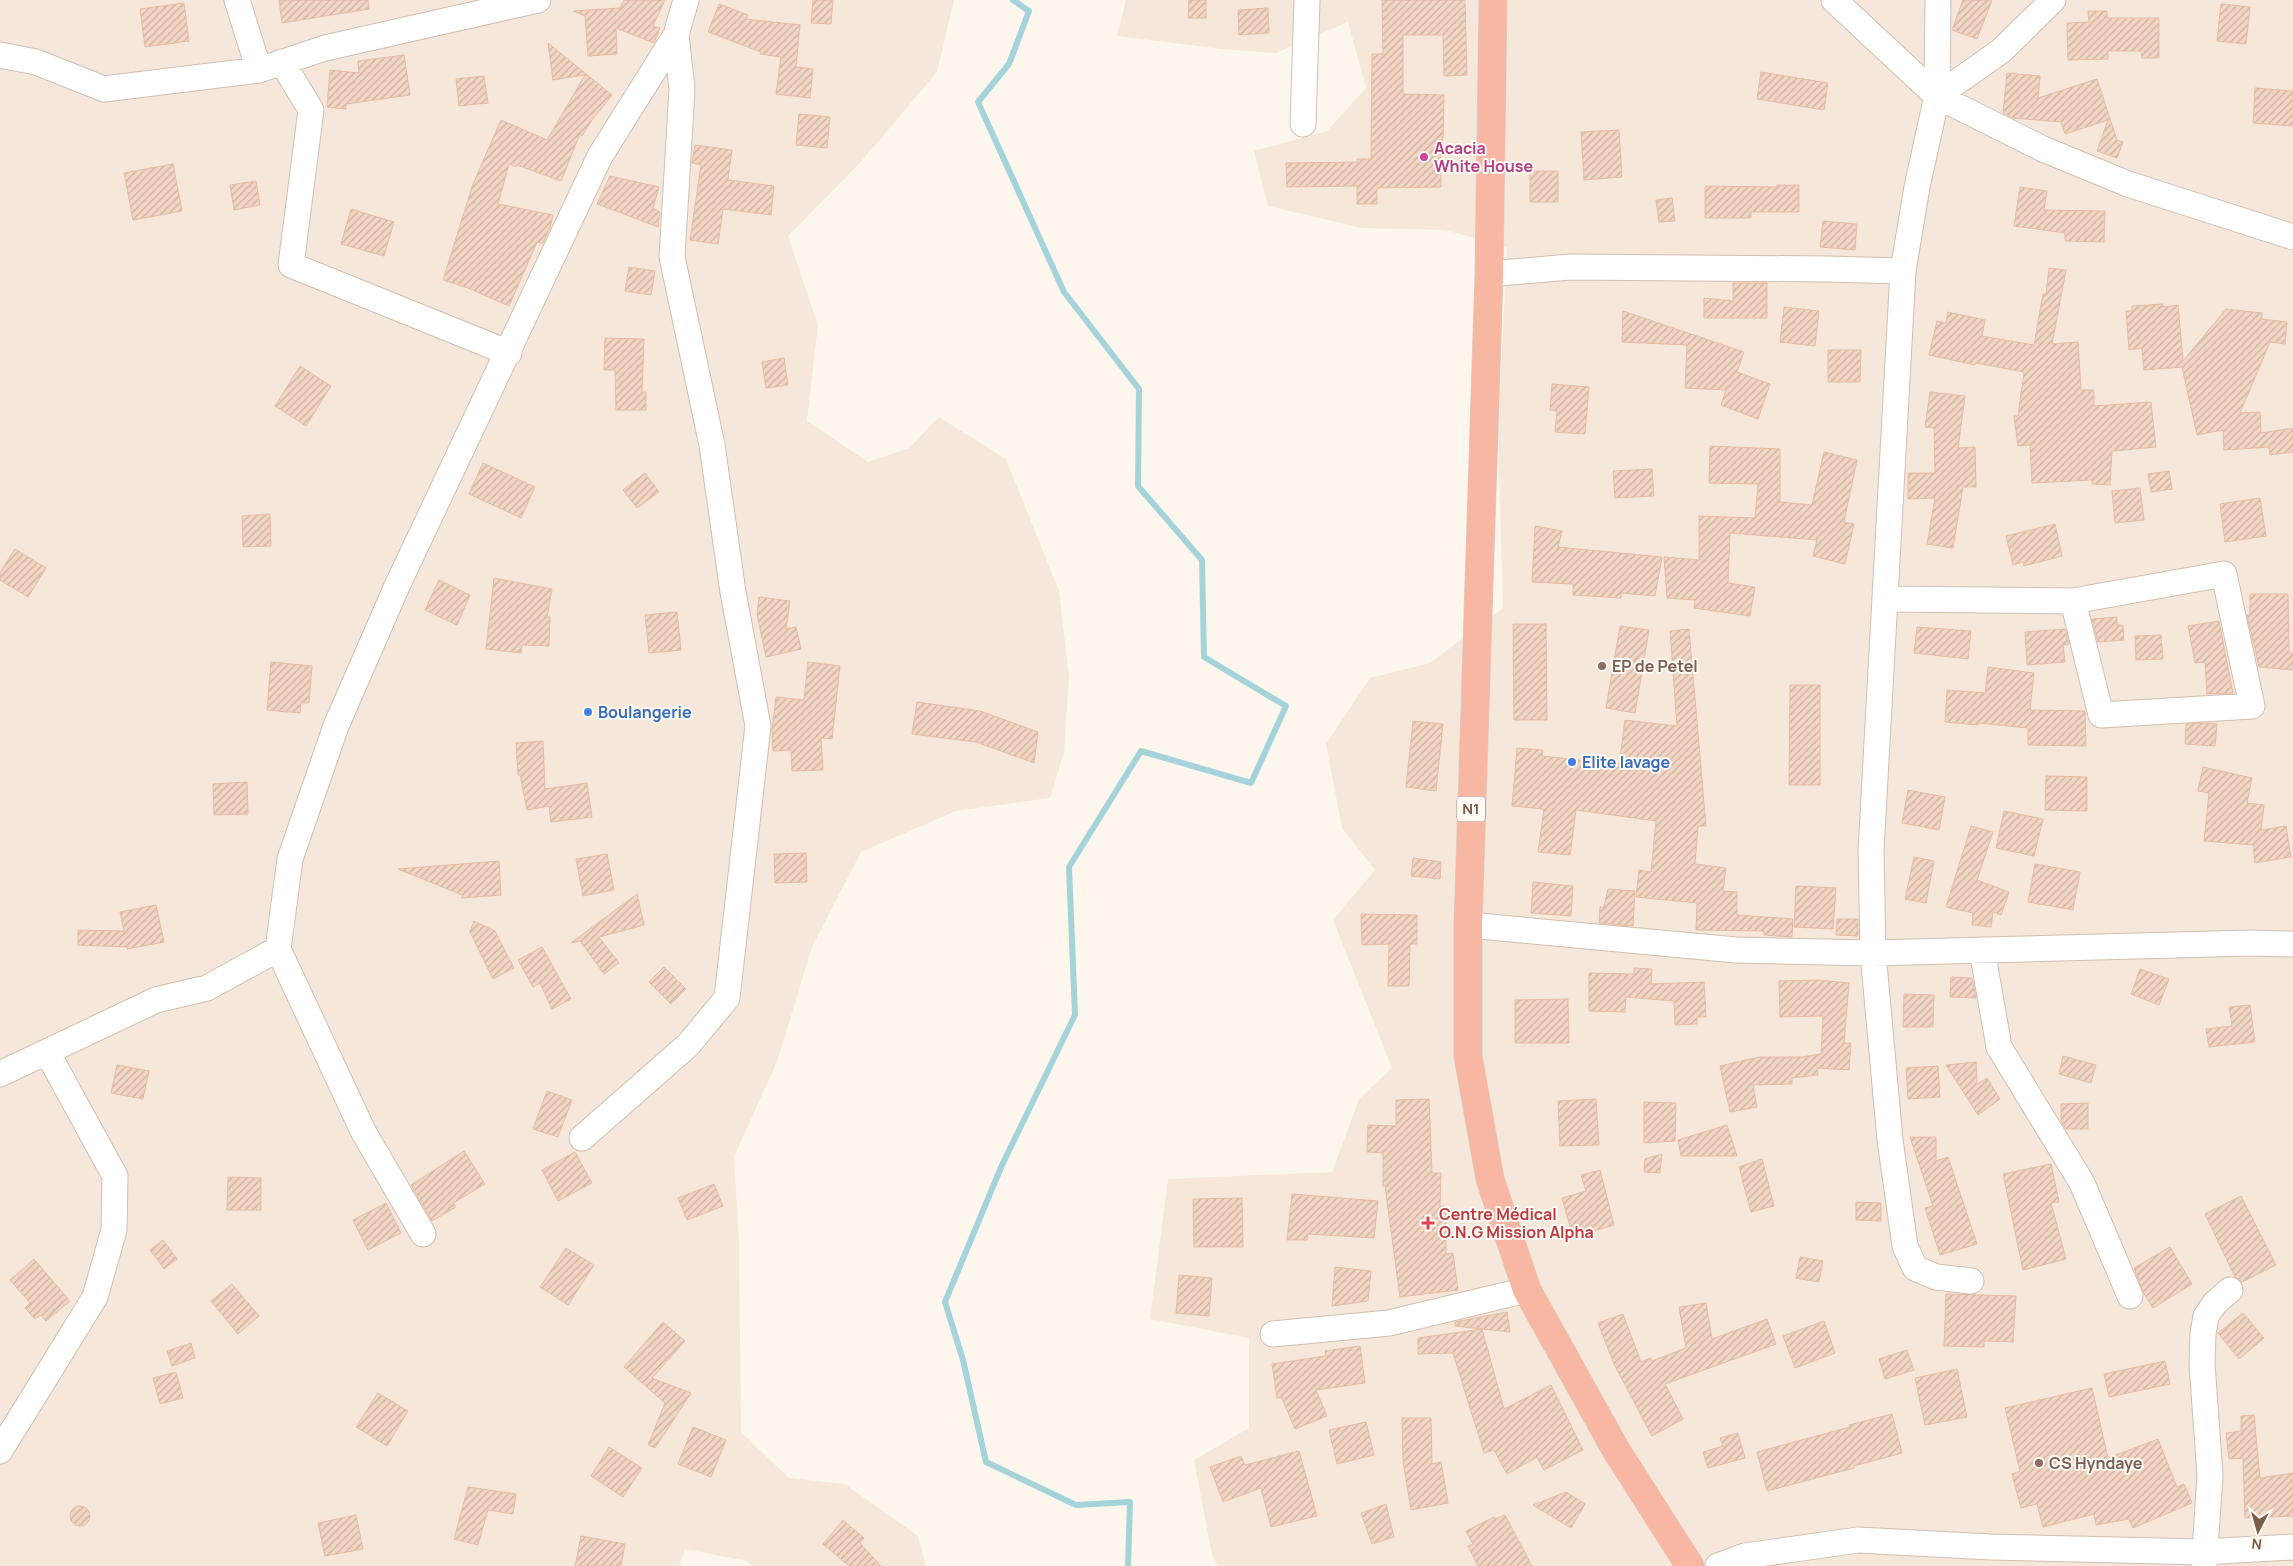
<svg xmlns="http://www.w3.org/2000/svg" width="2293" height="1566" viewBox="0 0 2293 1566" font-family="Manrope,sans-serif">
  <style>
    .residential { fill: #f5e8da }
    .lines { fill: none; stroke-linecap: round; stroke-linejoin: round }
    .stream { stroke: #a5d3da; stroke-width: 6 }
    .building { fill: url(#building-hatch); stroke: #e6bba3 }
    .minor-casing { stroke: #d1beb0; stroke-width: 27 }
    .highway-casing { stroke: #dad1cd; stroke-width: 29 }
    .minor { stroke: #fff; stroke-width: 25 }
    .highway { stroke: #f7b7a3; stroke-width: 28 }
    .hotel-dot { fill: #d1479c; stroke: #fffaf3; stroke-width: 2 }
    .education-dot { fill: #8d6e63; stroke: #fffaf3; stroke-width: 2 }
    .shop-dot { fill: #3f7fe0; stroke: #fffaf3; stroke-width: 2 }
    .health-dot { fill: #e0444e; stroke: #fffaf3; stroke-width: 2 }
    .labels { text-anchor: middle; stroke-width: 4; stroke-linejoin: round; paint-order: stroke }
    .shield { fill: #fffaf3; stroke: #a28b7f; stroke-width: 1 }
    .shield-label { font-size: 15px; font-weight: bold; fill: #7a5c4d }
    .hotel-label { font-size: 16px; font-weight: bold; fill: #b23c85; stroke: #fffaf3; text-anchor: start }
    .education-label { font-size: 16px; font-weight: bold; fill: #785e54; stroke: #fffaf3; text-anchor: start }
    .shop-label { font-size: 16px; font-weight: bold; fill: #366cbe; stroke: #fffaf3; text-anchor: start }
    .health-label { font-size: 16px; font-weight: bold; fill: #be3a42; stroke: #fffaf3; text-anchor: start }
  </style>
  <defs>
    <pattern id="building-hatch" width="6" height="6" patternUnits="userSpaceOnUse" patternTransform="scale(1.25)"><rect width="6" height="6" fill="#f3d5c3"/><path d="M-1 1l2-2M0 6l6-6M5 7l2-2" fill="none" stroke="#cab0a1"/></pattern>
  </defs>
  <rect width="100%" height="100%" fill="#fdf6ec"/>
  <path class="residential" d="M0,0H954L937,72L859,164L788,236L818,325L807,421L868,462L909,448L939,417L1006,459L1059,591L1069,677L1064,752L1050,798L956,811L861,852L812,947L778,1059L734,1157L739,1244L741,1432L789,1478L845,1484L918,1536L926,1566H752L747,1561L685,1549L679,1566H0Z
    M1126,0H2293V1566H1218L1212,1555L1194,1460L1249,1428V1338L1150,1319L1168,1179L1332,1172L1359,1099L1392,1068L1333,920L1375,870L1342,828L1326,744L1370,678L1430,663L1503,608L1498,434L1507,247L1445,230L1362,228L1268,206L1254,151L1327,131L1366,88L1348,22L1276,53L1222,49L1117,36Z"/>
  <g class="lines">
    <path class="stream" d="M1013,0L1029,11L1009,64L978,102L1064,292L1139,389L1138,486L1202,560L1204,657L1286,706L1251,783L1141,751L1069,867L1075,1015L1002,1165L945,1302L963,1360L986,1462L1076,1505L1130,1502L1128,1566"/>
  </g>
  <path class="building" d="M279,0H368L369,9L282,23Z
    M624,0H665L653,26L660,28L654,43L616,28L617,54L588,56L585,16L573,11L620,8Z
    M813,0H833L831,24L811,23Z
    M1189,0H1206V18H1188Z
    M1382,0H1465L1467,75L1444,76L1443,35H1403V94L1444,95L1443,140H1440L1441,187L1377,188V204H1357V186L1287,187L1286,163L1357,162V159H1371L1372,54H1383Z
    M1963,0H1992L1977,39L1952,30Z
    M184,3L189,41L145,47L140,9Z
    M719,4L748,15L746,19L800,25L796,67L813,69L810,98L776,94L781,57L760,54L761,52L708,32Z
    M2221,4L2250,7L2246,44L2217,41Z
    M1268,8L1269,33L1239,35L1238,10Z
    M2088,11H2107V18H2159V58H2142L2141,51H2108V59L2068,60L2067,23L2089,22Z
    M548,43L612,95L592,120L582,136L580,134L561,181L517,165L516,167L509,164L498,204L553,215L550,228L543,243L537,242L509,306L468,288L443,280L473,184L501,120L547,140L585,75L553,80Z
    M404,55L410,95L346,104V109L327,107L330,70L359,73L358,61Z
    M1761,72L1828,83L1824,110L1757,99Z
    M2007,73L2040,76L2038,98L2097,79L2117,140L2123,142L2117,158L2097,151L2108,120L2065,134L2061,122L2013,118L2003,113Z
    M484,76L488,103L459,106L456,79Z
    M2255,88L2293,91V126L2253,123Z
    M799,114L830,117L827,148L796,145Z
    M1619,130L1622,177L1584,180L1581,132Z
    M695,145L732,150L728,180L774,186L771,215L723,209L718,244L690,240L701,165L692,163Z
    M173,164L182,211L133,220L124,173Z
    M1530,171H1558V202H1530Z
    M610,176L659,187L653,208L660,212L658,227L597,204Z
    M256,181L260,205L234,210L230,185Z
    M1777,185H1799V212H1751V218H1705V186L1777,187Z
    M2020,187L2047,191L2044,210L2105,211L2104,242L2065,241V233L2014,226Z
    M1672,198L1675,221L1659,222L1656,200Z
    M351,209L394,222L384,256L341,244Z
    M1823,221L1857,224L1855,250L1820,247Z
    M629,267L655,271L651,295L625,291Z
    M2049,268L2066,270L2052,344L2078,342L2081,390H2094V406L2151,402L2156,447L2112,451L2110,485L2092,484V480L2032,483L2030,445L2018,446L2014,416H2018L2024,372L1976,363L1975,365L1929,355L1937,321L1946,323L1948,312L1985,320L1982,336L2034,345L2043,294H2046Z
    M1733,283H1767V318H1704V298L1733,301Z
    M2163,304V307L2178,305L2183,361L2226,309L2262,313V319L2287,322L2285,344L2270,342L2240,413L2260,412L2261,433L2293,428V452L2270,455L2269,447L2224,450L2223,430L2197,435L2182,367L2144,370L2142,348L2129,350L2126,311H2132V306Z
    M1784,307L1819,311L1815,346L1780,342Z
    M1623,311L1744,352L1737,372L1770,384L1758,419L1721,405L1726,390L1685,388L1687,345L1622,342Z
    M605,338L644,339L642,392H646V410H616L615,370H604Z
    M1828,350H1861L1860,382H1828Z
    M784,358L788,385L766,388L762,362Z
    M300,366L331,386L306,426L275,406Z
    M1552,384L1589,387L1585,434L1555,432L1557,411L1550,410Z
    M1930,392L1965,396L1958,448L1975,447L1976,487H1963L1953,548L1927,544L1935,498L1908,499V473H1935L1934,428L1925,427Z
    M1710,446L1780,449V502L1812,505L1824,452L1857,460L1844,522L1854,524L1845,564L1813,556L1817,540L1730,533L1728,583L1755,587L1750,616L1694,608L1695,600L1667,598L1664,557L1699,560V516L1755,518L1758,484L1709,483Z
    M483,463L535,487L521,518L469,494Z
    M1652,469L1654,496L1615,498L1613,471Z
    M2169,471L2172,489L2151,492L2148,474Z
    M645,473L659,492L637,508L623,490Z
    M2140,488L2144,520L2115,523L2112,491Z
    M2260,498L2266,536L2225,542L2220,504Z
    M270,514L271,546L243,547L242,516Z
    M2055,524L2062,556L2024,566L2023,562L2013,565L2006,536Z
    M1535,526L1562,531L1558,547L1662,557L1655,596L1621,593V598L1573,595V584L1532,582Z
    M15,549L46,568L28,597L0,580V572Z
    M494,578L552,589L547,617H550L549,646L522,645L521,653L486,649Z
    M439,580L470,595L457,625L425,610Z
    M2250,594H2288L2289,653H2293V670L2259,667L2247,615H2250Z
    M759,597L790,601L786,629L796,627L801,649L766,657L757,614Z
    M677,612L681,650L649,653L645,615Z
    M2117,617V625H2123L2124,640L2098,642L2092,619Z
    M2219,621L2233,693L2207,694L2205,662L2195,663L2188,626Z
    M1513,624H1546L1547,720H1514Z
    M1620,626L1649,630L1635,713L1606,708Z
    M1917,627L1971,631L1968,659L1914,653Z
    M1689,629L1706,826H1698L1695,864L1726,868L1723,891L1737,892V915L1793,919L1792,937L1764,935V931L1696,930L1697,903L1636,897L1639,870L1651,872L1656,821L1576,810L1570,855L1538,852L1544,809L1512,806L1517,748L1543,750L1542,756L1619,764L1625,720L1677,726L1670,631Z
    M2065,629L2069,644L2063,645L2065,662L2027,665L2025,632Z
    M2161,635L2163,659L2136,660L2135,636Z
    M271,662L312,666L309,703H301L300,713L267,710Z
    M808,662L840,666L832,739L821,738L823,770L792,771L791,750L773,751L772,731L776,697L804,700Z
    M1988,667L2034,673L2030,710L2085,711L2086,746L2028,745V728L1978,723V725L1945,722L1947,690L1985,693Z
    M1790,685H1820V785H1789Z
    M917,702L980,711L1038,732L1034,763L976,742L912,734Z
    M1413,721L1443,724L1436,791L1406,787Z
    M2207,723L2217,724L2215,746L2185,744L2186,724Z
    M543,741L545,789L587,783L592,817L551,822L549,806L527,810L520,775H518L516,743Z
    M2203,767L2252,778L2247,803L2264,805L2261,830L2286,826L2291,857L2255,863L2253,845L2204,841L2209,793L2198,791Z
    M2046,776L2087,777V811L2045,810Z
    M247,782L248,814L214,815L213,784Z
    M1908,790L1945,797L1939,830L1902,823Z
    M2004,811L2043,819L2034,856L1996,848Z
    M1971,826L1993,832L1977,880L2009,892L2001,915L1993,912L1991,927L1972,925L1973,913L1946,907Z
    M806,853L807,882L775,883L774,854Z
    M607,854L614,890L583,896L576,859Z
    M1914,857L1934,861L1926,903L1905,899Z
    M1413,858L1441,862L1440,879L1411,876Z
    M499,861L501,895L462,898V895L398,869Z
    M2035,864L2080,872L2073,910L2028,902Z
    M1533,882L1573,886L1571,916L1531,913Z
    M1796,886L1836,888L1833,929L1794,927Z
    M1608,889L1635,891L1633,926L1599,923L1600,907H1604Z
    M637,894L644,925L599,937L619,963L604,974L580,941L571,943Z
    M156,905L164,942L127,949V947L78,945V930L124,931L120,912Z
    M1361,914L1417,915V944H1410L1409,986H1388L1389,944L1362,945Z
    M1837,919H1858V936L1836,935Z
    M474,921L495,931L514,968L493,979L470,932Z
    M542,947L571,999L552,1009L540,983L533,987L518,960Z
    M664,967L686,989L671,1004L649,982Z
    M1634,968L1652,969L1651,984L1704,982L1706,1017H1697V1024L1675,1025L1674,1001L1626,997L1625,1012L1589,1011V973L1634,974Z
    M2140,969L2169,979L2159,1005L2131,994Z
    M1951,977L1972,978L1976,998L1950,997Z
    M1819,980L1849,983L1844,1043H1851L1849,1070L1817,1068L1818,1075L1792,1078V1084L1753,1085L1757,1107L1730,1112L1720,1066L1759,1057H1802L1821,1054L1823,1016L1780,1017L1779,981Z
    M1904,994L1934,995L1933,1027H1903Z
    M1568,999L1569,1043H1515V1000Z
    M2250,1005L2255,1042L2209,1047L2206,1029L2232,1026L2229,1007Z
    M2063,1056L2096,1065L2091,1083L2059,1074Z
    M1976,1062L1977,1084L1987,1078L2000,1099L1978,1115L1946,1065Z
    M117,1065L149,1071L143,1099L111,1093Z
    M1938,1066L1940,1097L1908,1099L1906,1068Z
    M547,1091L572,1100L558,1137L533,1129Z
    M1429,1099L1432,1173H1441L1440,1206H1446V1254L1453,1253L1458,1290L1400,1297L1385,1186H1383V1153L1367,1152L1368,1125L1396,1126V1100Z
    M1596,1099L1599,1145L1560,1146L1558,1101Z
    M1644,1102L1676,1103L1675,1141L1644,1143Z
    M2088,1103V1129H2066L2061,1121V1104Z
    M1727,1125L1737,1156H1681L1678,1140Z
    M1910,1137H1936V1161L1948,1157L1977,1244L1940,1255L1925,1208L1933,1206Z
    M464,1151L485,1184L453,1203L456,1207L432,1221L411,1185Z
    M575,1152L592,1183L558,1201L542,1170Z
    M1662,1154L1660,1173L1644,1172L1645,1159Z
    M1762,1159L1774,1206L1751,1212L1739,1167Z
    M2051,1164L2059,1202L2051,1203L2066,1259L2023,1270L2003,1174Z
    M1600,1170L1614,1225L1573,1237L1562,1198L1586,1191L1581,1175Z
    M228,1177L261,1178V1210H227Z
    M714,1184L723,1206L687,1220L678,1198Z
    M1292,1194L1378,1201L1374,1238L1308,1234L1307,1240H1287Z
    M2241,1196L2276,1265L2242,1282L2235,1277L2205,1214Z
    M1242,1198L1243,1247H1194L1193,1199Z
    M1856,1202L1881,1203V1221L1856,1220Z
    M386,1203L401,1233L368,1250L353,1220Z
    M163,1240L177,1259L164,1269L150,1250Z
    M2170,1247L2192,1284L2153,1308L2143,1292L2134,1268Z
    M566,1248L594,1265L568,1305L540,1287Z
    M1800,1257L1823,1261L1819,1282L1796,1278Z
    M34,1259L70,1301L46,1321L41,1315L35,1319L25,1308L30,1303L10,1280Z
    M1335,1267L1371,1271L1368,1301L1332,1306Z
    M1179,1275L1212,1278L1209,1316L1176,1313Z
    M232,1284L259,1316L238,1334L211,1301Z
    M1946,1294L2016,1296L2013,1342L1984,1341V1347L1944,1346Z
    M1706,1303L1712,1339L1767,1319L1776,1344L1665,1384L1683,1419L1652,1436L1614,1364L1598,1323L1623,1314L1641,1362L1651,1358L1652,1361L1686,1348L1679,1307Z
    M1507,1312L1510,1332L1455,1326V1322Z
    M2243,1313L2264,1338L2239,1359L2218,1333Z
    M1824,1321L1835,1353L1795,1368L1783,1336Z
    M663,1322L685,1341L652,1378L691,1393L655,1448L648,1445L665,1403L624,1367Z
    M1482,1329L1504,1409L1551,1385L1583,1450L1544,1470L1537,1457L1507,1474L1494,1450L1484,1453L1453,1353L1418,1354V1338Z
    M191,1343L195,1358L172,1366L167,1351Z
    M1360,1346L1365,1383L1316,1390L1327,1416L1295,1429L1282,1398H1277L1272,1364L1326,1356L1325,1351Z
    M1907,1350L1914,1370L1885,1379L1879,1359Z
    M2165,1361L2170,1384L2109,1397L2104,1374Z
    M1957,1369L1967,1417L1925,1425L1915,1378Z
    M176,1372L183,1398L160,1404L153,1378Z
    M2092,1388L2108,1458L2158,1439L2177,1487L2184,1484L2192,1503L2133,1528L2129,1519L2096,1525L2094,1514L2043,1527L2037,1504L2021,1508L2012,1474L2020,1471L2005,1408Z
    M378,1393L408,1411L387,1446L356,1427Z
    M1892,1414L1902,1453L1854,1466V1468L1767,1491L1757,1452L1850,1427L1849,1425Z
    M2254,1415L2260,1478L2293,1473V1516L2245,1518L2243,1458L2229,1459L2226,1433L2241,1431V1416Z
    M1402,1418H1431L1432,1464L1441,1462L1448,1503L1411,1510L1403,1461Z
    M1366,1422L1374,1455L1337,1464L1329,1430Z
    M693,1427L726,1440L711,1477L678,1464Z
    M1738,1433L1745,1458L1708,1468L1703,1452L1723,1446L1720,1438Z
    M609,1447L642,1468L623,1497L591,1476Z
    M1299,1451L1317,1516L1271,1527L1261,1488L1223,1502L1210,1467L1241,1456L1245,1465Z
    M468,1487L516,1494L513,1514L488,1510L478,1545L454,1539Z
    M1566,1492L1585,1504L1571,1528L1533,1505Z
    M1386,1504L1394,1537L1372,1544L1361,1513Z
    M70 1516a10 10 0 1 1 20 0a10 10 0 1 1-20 0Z
    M356,1515L363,1549L325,1556L318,1523Z
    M1505,1515L1532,1566H1478L1468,1546L1473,1544L1466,1531L1494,1517L1495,1519Z
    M843,1520L864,1538L860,1543L881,1566H849L823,1544Z
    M581,1536L625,1544L621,1566H575Z"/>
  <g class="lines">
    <defs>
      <path id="minor" d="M237,0L259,70
        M1834,0L1937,96L2043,149L2128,184L2293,237
        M1938,0L1937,96L1917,187L1903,271L1871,851L1873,953L1890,1140L1905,1246L1915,1268L1936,1277L1971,1281
        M0,55L36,62L104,89L259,70L325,48L538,0
        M282,62L311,110L291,265L509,353
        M1937,96L2001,51L2053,0
        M1303,124L1307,0
        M1489,274L1570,267L1827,269L1903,271
        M1886,599L2073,601L2224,574L2252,706L2101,715L2073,601
        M1468,925L1736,950L1873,953L2251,943L2293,944
        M1982,950L1999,1047L2082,1183L2130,1296
        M0,1074L156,1000L207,988L278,949
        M582,1138L688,1045L727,998L758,726L733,592L712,445L672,257L682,89L676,35
        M423,1234L363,1131L278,949L290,859L336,726L397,586L600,156L676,35L686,0
        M1273,1334L1389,1323L1527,1290
        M0,1451L95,1297L114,1230L115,1176L47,1052
        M1718,1566L1745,1556L1858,1540L1991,1547L2203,1552L2293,1547
        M2204,1566L2210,1475L2202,1364L2203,1334L2206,1316L2215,1303L2230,1290"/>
      <path id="highway" d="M1493,0L1489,274L1468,925V1056L1490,1179L1527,1290L1616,1450L1690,1566"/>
    </defs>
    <use href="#minor" class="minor-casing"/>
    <use href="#highway" class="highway-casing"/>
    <use href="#minor" class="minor"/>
    <use href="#highway" class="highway"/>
  </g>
  <circle class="hotel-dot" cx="1424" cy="157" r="5"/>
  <g class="education-dot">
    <circle cx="1602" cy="666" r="5"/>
    <circle cx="2039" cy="1463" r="5"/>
  </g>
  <g class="shop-dot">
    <circle cx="588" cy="712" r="5"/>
    <circle cx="1572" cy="762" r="5"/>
  </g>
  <path class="health-dot" d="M1425.5 1215.5h5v5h5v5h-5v5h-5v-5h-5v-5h5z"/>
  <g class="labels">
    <rect class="shield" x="1457" y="796.5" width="28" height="25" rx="4"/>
    <g class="shield-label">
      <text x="1471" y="814">N1</text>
    </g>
    <g class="hotel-label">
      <text x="1434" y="154">Acacia<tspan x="1434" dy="18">White House</tspan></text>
    </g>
    <g class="education-label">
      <text x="1612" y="672">EP de Petel</text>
      <text x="2049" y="1469">CS Hyndaye</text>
    </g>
    <g class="shop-label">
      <text x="598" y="718">Boulangerie</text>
      <text x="1582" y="768">Elite lavage</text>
    </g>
    <g class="health-label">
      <text x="1439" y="1220">Centre Médical<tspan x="1439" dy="18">O.N.G Mission Alpha</tspan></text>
    </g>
  </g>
  <g transform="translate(2258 1531) rotate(186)" stroke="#fffaf3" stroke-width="4" paint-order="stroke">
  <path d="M0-4L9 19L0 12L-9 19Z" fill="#7a5c4d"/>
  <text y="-8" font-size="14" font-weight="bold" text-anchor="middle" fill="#7a5c4d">N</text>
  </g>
</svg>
